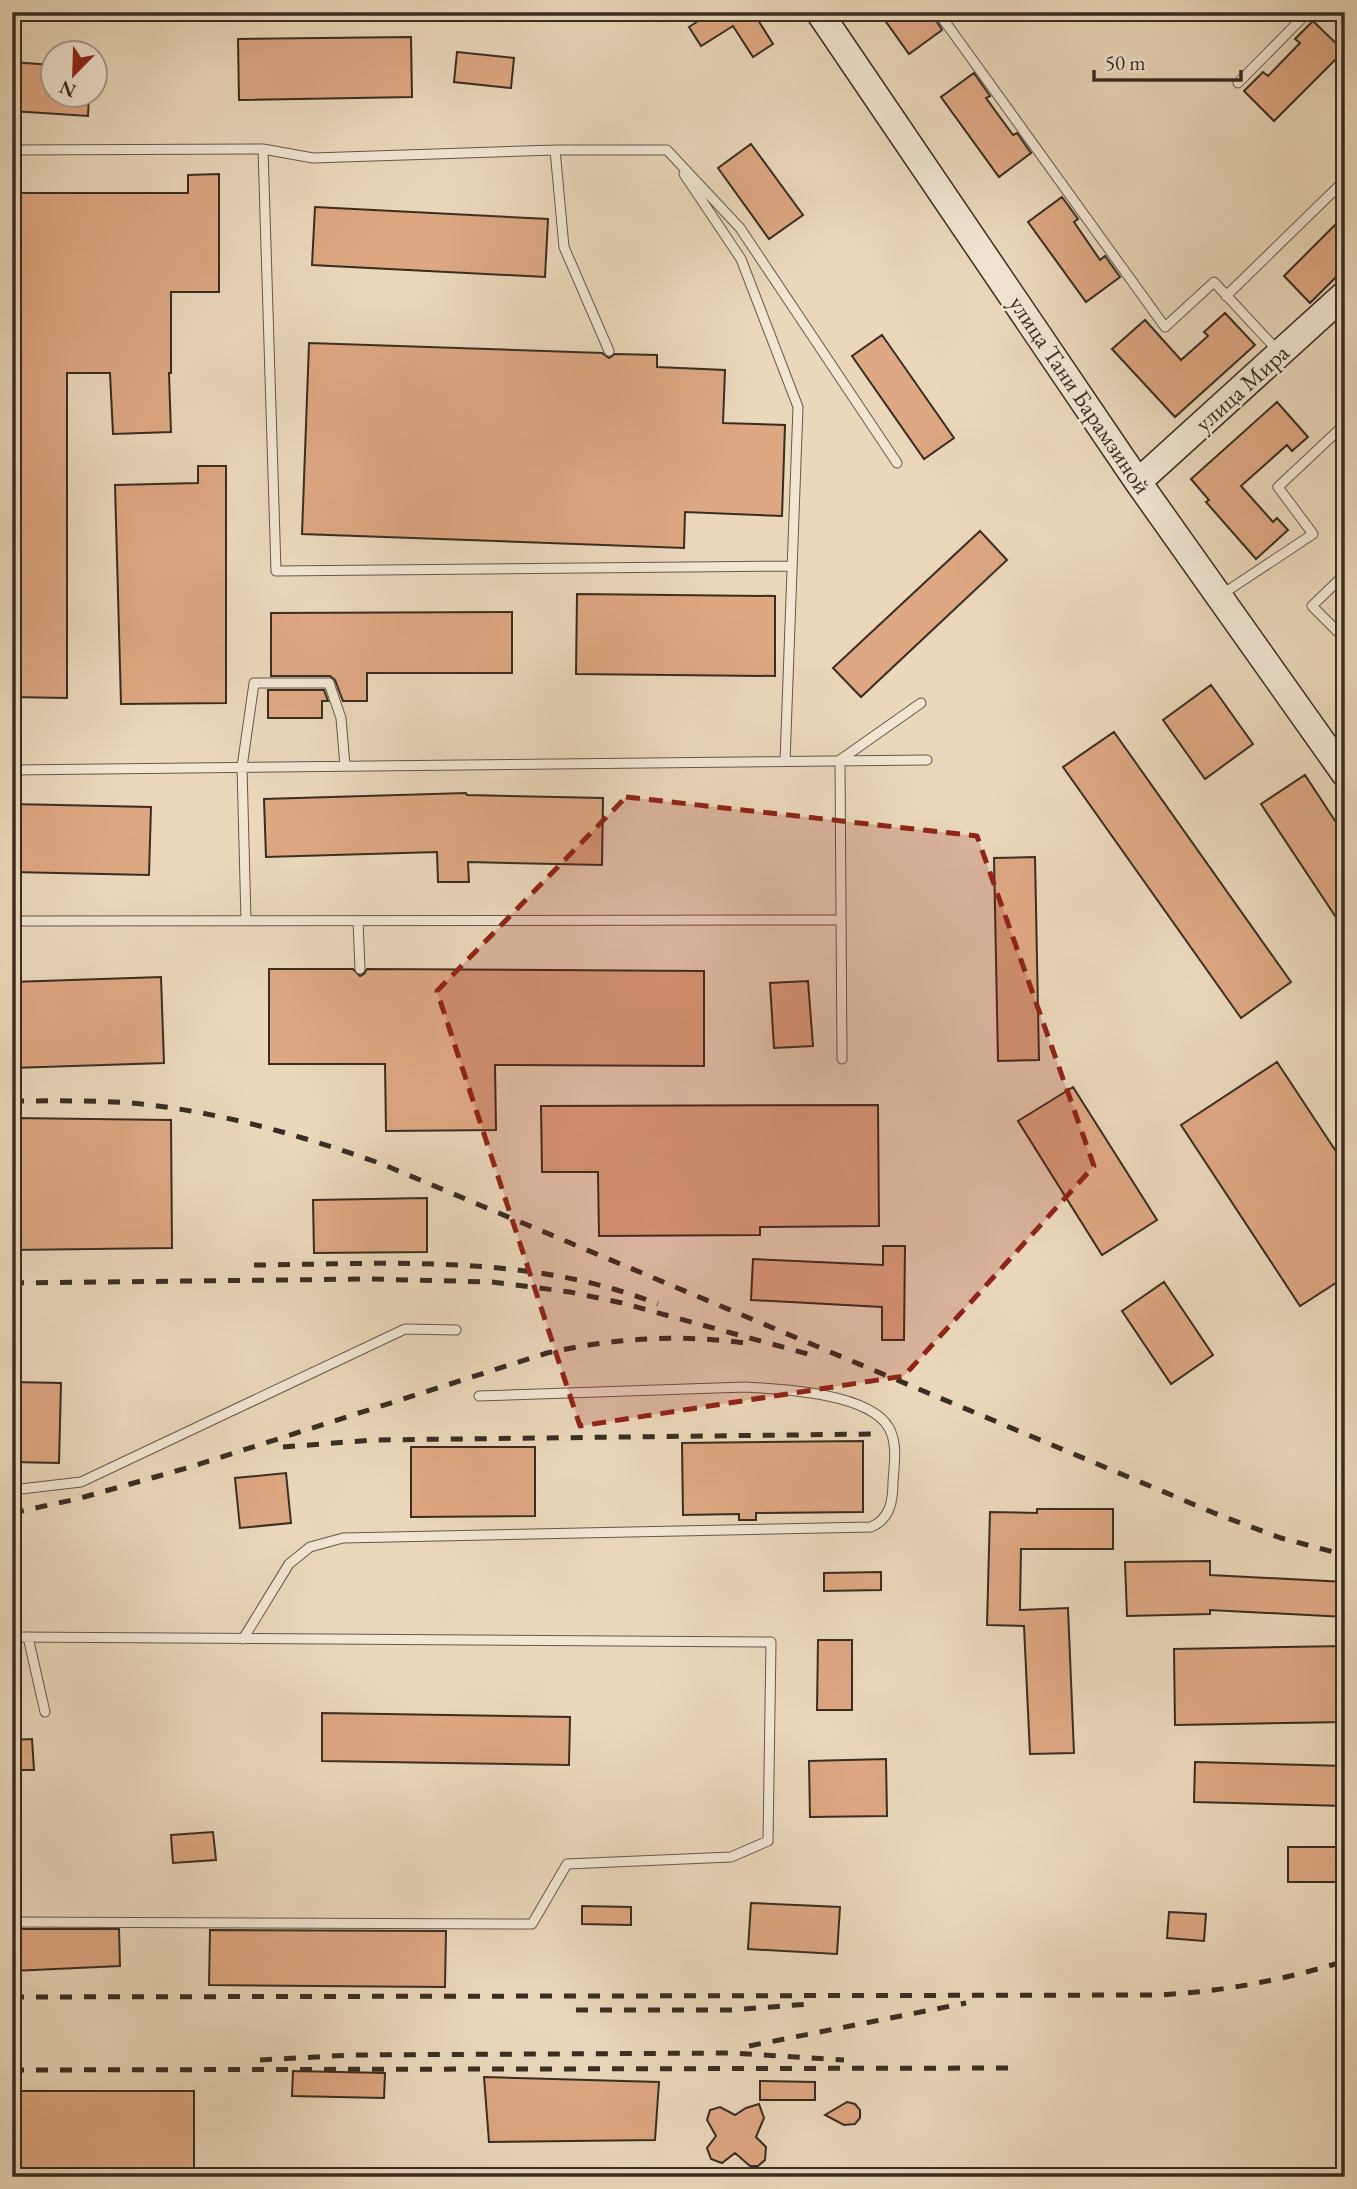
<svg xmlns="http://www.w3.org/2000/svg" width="1357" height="2189" viewBox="0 0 1357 2189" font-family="'EB Garamond',serif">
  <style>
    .building { fill: #dea883; stroke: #392d23; stroke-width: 2 }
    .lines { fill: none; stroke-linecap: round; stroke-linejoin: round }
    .lane-casing { stroke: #665849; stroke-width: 11 }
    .secondary-casing { stroke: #392d23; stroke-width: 29 }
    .lane { stroke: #f2e6d3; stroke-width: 9 }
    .secondary { stroke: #f2e6d3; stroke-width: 26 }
    .rail { stroke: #392d23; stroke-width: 5; stroke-dasharray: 12 12; stroke-linecap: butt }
    .marked { fill: #8f2418; fill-opacity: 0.2; stroke: #8f2418; stroke-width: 5; stroke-dasharray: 14 9; stroke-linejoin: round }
    .labels { text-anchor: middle; stroke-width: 5; stroke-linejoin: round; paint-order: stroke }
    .street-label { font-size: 24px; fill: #392d23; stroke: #f2e6d3 }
  </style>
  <rect width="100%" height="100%" fill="#ebd8bb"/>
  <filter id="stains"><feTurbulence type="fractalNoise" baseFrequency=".00286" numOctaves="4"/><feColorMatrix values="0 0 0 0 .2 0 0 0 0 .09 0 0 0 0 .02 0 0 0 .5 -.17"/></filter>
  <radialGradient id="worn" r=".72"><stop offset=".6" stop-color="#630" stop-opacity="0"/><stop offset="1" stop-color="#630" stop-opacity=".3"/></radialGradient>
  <path class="building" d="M712,12H753L773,44L753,57L733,26L701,46L689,27Z
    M879,12H931L942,30L909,54Z
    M1313,21L1344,51L1274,121L1244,91L1263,72L1268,76L1300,43L1295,39Z
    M411,37L412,97L239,100L238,39Z
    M457,52L514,58L511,88L454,82Z
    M12,62L52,65V94H89L88,116L12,111Z
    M974,73L990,96L986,98L1013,135L1017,133L1031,153L999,177L941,97Z
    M751,144L803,215L769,239L718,168Z
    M219,174V292H171V373H169L171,432L113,434L110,373H67V698L12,697V193H188V175Z
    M1062,197L1078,219L1074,222L1100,260L1105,256L1120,277L1086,302L1028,222Z
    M315,207L548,219L545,277L312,265Z
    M1345,215V268L1310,303L1284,276Z
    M1225,313L1255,345L1175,417L1112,349L1145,320L1181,360L1208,336L1204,332Z
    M882,335L954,438L924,459L852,356Z
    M309,343L602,353L609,358L615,354L657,355V367L725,370L723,423L785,425L782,516L685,512L684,548L302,534Z
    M1277,402L1308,437L1292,451L1287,445L1241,486L1273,522L1277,518L1288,530L1256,559L1206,502L1209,500L1191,479Z
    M198,466H226V703L121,704L115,485L198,483Z
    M980,531L1007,560L861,697L833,668Z
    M577,594L775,596V676L576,674Z
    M512,612V673H367V701H343L335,680L330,676H271V613Z
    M1211,685L1253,744L1205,779L1163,720Z
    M268,690H324L328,701H322V718H268Z
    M1114,732L1291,982L1241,1018L1063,767Z
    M1305,775L1345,836V931L1261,804Z
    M466,793L467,795L603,798L602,865L468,862L469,882H438L437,852L266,857L264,799Z
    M12,804L151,807L149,875L12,872Z
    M1035,857L1039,1060L998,1061L994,858Z
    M269,969H353L360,976L364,974L367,969L704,971V1066L495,1065L496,1130L386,1131L385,1064H269Z
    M161,977L164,1063L12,1068V982Z
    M808,981L813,1046L774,1048L770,983Z
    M1277,1062L1345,1165V1277L1300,1306L1181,1125Z
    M1073,1087L1157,1220L1102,1255L1018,1121Z
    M878,1105L879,1226L760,1227V1235L599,1236L598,1172H542L541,1106Z
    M12,1118L171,1120L172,1248L12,1250Z
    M427,1198V1252L314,1253L313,1200Z
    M883,1246H905L904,1340H882V1307L751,1300L753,1259L883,1265Z
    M1164,1282L1213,1355L1171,1384L1122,1311Z
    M12,1382L61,1383L59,1463L12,1462Z
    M863,1441V1512L756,1513V1520H739V1514L683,1515L682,1443Z
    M411,1447H535V1516L411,1517Z
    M286,1473L291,1523L240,1528L235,1478Z
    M1037,1509H1113V1549H1021L1020,1610L1068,1608L1074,1753L1030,1754L1024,1626L987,1625L990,1512L1037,1513Z
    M1210,1561V1575L1345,1582V1617L1210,1610V1614L1127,1616L1125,1562Z
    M881,1572V1590L824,1591V1573Z
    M818,1640H852V1710H817Z
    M1345,1646V1722L1175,1725L1174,1649Z
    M322,1713L570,1717L569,1765L322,1761Z
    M32,1739L34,1770H12V1740Z
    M886,1759L887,1816L810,1817L809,1761Z
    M1195,1762L1345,1766V1806L1194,1802Z
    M213,1832L216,1860L173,1863L171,1835Z
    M1288,1847H1345V1882H1288Z
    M751,1903L840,1907L837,1954L748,1949Z
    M582,1906L631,1907V1925L582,1924Z
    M1169,1912L1206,1914L1204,1941L1167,1938Z
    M12,1929H119L120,1966L12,1971Z
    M210,1930L446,1931L445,1987L209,1985Z
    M293,2071L385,2073L384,2098L292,2096Z
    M484,2077L659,2082L655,2140L489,2142Z
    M760,2081L815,2082V2100H760Z
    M12,2091H194V2177H12Z
    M847,2102L855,2104L860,2110V2118L855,2124L844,2125L825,2115Z
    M759,2104L764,2118L756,2137L766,2147L765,2160L758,2166H750L735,2153L722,2163L711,2159L707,2148L716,2136L707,2120L710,2110L720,2107L735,2115L746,2108Z"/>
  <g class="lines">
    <defs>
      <path id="lane" d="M938,12L1165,327L1214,282L1278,351
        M1238,83L1308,12
        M263,149L276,571L792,566
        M12,150L263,149L313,158L555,150H667L740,228L897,463
        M555,150L564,247L609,351
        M684,174L741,259L798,407L785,761
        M1226,296L1345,180
        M1345,574L1312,606L1345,639
        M1221,595L1313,534L1278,487L1345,424
        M12,770L927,760
        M12,921L841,920
        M246,921L242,767L254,683H329L341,718L345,766
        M358,921L360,969
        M842,1059L840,760L921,703
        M12,1490L81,1482L405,1329L456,1330
        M12,1637L771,1642L768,1841L731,1857L567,1864L532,1924L12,1922
        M28,1637L45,1712
        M243,1639L289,1564L310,1547L343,1538L871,1527C890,1519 893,1501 893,1482C894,1465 898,1444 889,1428C870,1393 782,1389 746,1387L479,1396"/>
      <path id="secondary" d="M819,12L1138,482L1345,774
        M1138,482L1345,294"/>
    </defs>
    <use href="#lane" class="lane-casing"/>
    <use href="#secondary" class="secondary-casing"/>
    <use href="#lane" class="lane"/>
    <use href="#secondary" class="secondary"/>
    <path class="rail" d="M12,1101C52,1101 92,1100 131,1103C218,1111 300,1135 382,1164L1219,1515L1281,1538L1345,1555
      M254,1265C390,1264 528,1253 658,1304
      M12,1283L369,1279L492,1282L570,1292L622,1303L819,1357
      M283,1447L373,1440L874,1434
      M12,1513L77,1499L187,1468L547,1353C614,1338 678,1334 745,1343
      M12,1997L1157,1995C1221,1992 1284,1980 1345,1961
      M576,2010H731L809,2004
      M749,2046L966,2003
      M260,2060L352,2055L730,2053L844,2060
      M12,2070L1015,2068"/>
  </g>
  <path class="marked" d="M626,797L977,836L1094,1166L904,1376L580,1426L437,991Z"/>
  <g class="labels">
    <g class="street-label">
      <text transform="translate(1242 388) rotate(-42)" y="8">улица Мира</text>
      <text transform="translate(1080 395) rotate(56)" y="8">улица Тани Барамзиной</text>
    </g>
  </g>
  <rect width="1357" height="2189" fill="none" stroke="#ebd8bb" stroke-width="42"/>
  <rect x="14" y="14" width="1329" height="2161" fill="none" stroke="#392d23" stroke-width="3.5"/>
  <rect x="21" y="21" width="1315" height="2147" fill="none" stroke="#392d23" stroke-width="2"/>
  <g transform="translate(74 74) rotate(203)"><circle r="33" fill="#f2e6d3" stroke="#a89c8d" stroke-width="2"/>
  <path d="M0-5L12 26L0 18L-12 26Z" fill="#8f2418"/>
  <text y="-10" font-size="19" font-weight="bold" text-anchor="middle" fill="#392d23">N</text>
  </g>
  <path d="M1094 70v10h147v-10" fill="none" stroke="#392d23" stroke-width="3.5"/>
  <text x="1105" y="70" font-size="21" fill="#392d23" stroke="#f2e6d3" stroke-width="5" paint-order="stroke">50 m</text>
  <rect width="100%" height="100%" filter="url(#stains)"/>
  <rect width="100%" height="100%" fill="url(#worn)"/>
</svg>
